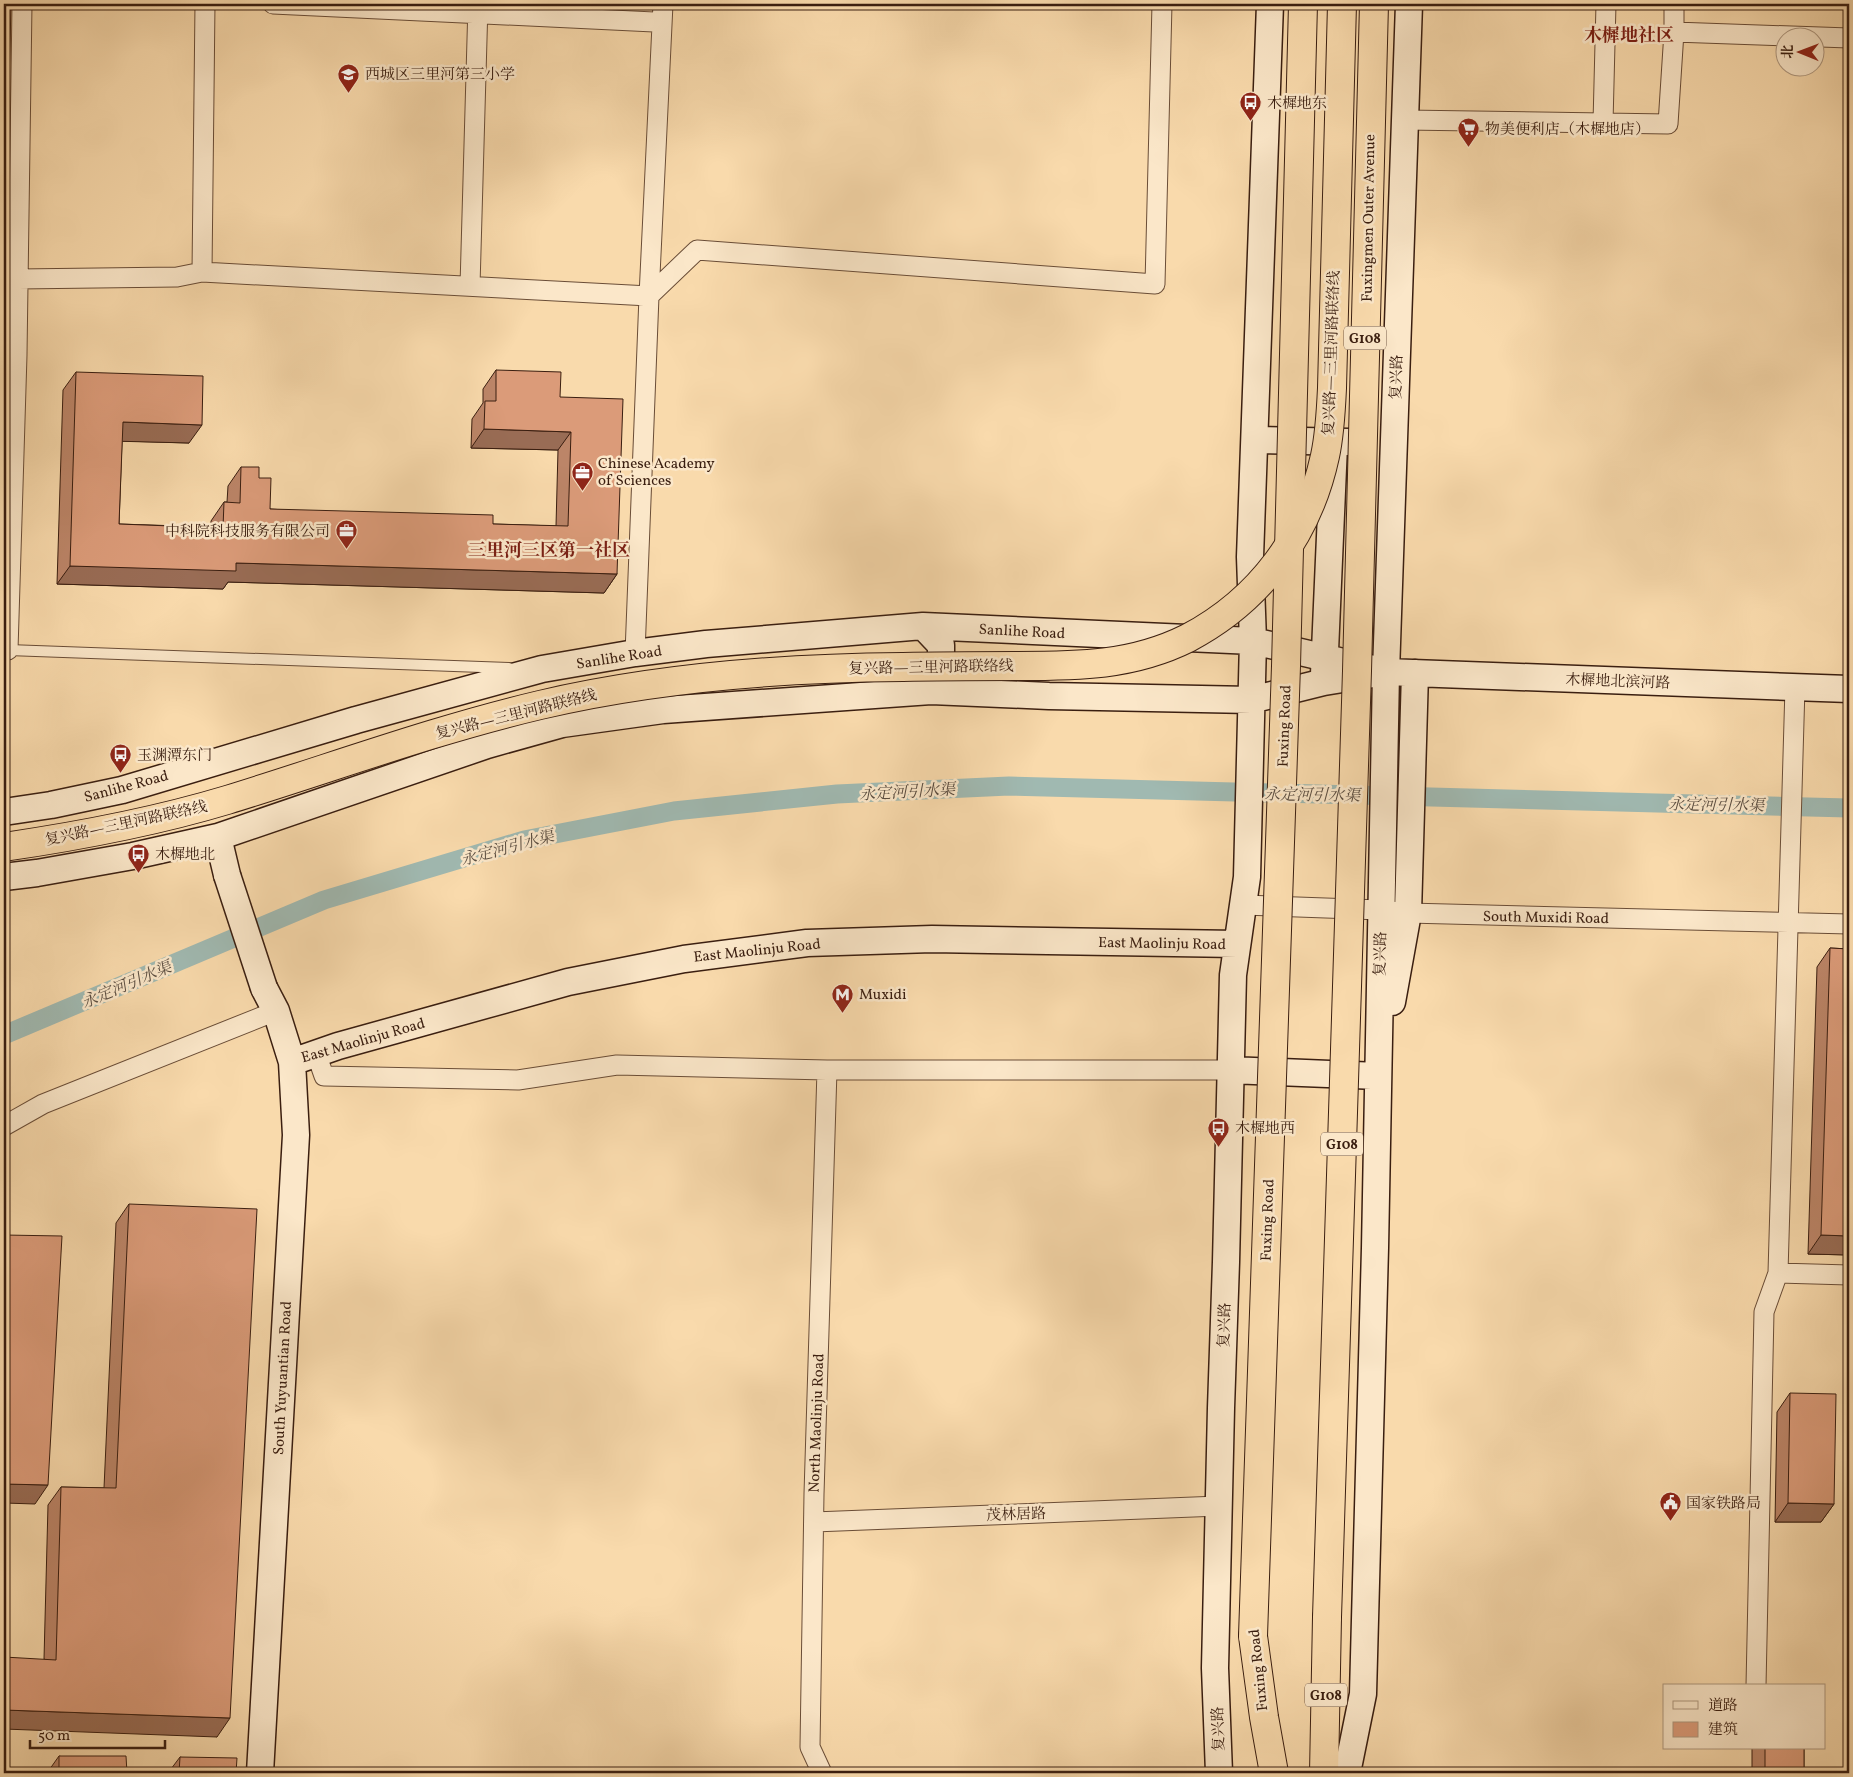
<svg xmlns="http://www.w3.org/2000/svg" width="1853" height="1777" viewBox="0 0 1853 1777" font-family="Vollkorn,'Noto Serif SC',serif">
  <style>
    .lines { fill: none; stroke-linecap: round; stroke-linejoin: round }
    .canal { stroke: #a0b9b1; stroke-width: 19 }
    .lane-casing { stroke: #6a4d37; stroke-width: 12 }
    .street-casing { stroke: #6a4d37; stroke-width: 21 }
    .secondary-casing { stroke: #3a1e10; stroke-width: 29 }
    .highway-casing { stroke: #3a1e10; stroke-width: 30 }
    .lane { stroke: #fbe7c9; stroke-width: 10 }
    .street { stroke: #fbe7c9; stroke-width: 19 }
    .secondary { stroke: #fbe7c9; stroke-width: 26 }
    .highway { stroke: #f9daac; stroke-width: 28 }
    .secondary-bridge-casing { stroke: #3a1e10; stroke-width: 29; stroke-linecap: butt }
    .primary-bridge-casing { stroke: #3a1e10; stroke-width: 30; stroke-linecap: butt }
    .highway-bridge-casing { stroke: #3a1e10; stroke-width: 30; stroke-linecap: butt }
    .secondary-bridge { stroke: #fbe7c9; stroke-width: 26 }
    .primary-bridge { stroke: #f9daac; stroke-width: 28 }
    .highway-bridge { stroke: #f9daac; stroke-width: 28 }
    .wall { fill: #bc8568; stroke: #3a1e10 }
    .shaded-wall { fill: #996c55; stroke: #3a1e10 }
    .building { fill: #db9b79; stroke: #3a1e10 }
    .labels { text-anchor: middle; stroke-width: 5; stroke-linejoin: round; paint-order: stroke }
    .shield { fill: #fbe7c9; stroke: #745a48; stroke-width: 1 }
    .shield-label { font-size: 14px; font-weight: bold; fill: #3a1e10 }
    .poi-label { font-size: 15px; fill: #3a1e10; stroke: #fbe7c9; text-anchor: start }
    .street-label { font-size: 15px; fill: #3a1e10; stroke: #fbe7c9 }
    .water-label { font-size: 16px; font-style: italic; fill: #594c40; stroke: #fbe7c9 }
    .quarter-label { font-size: 18px; font-weight: bold; fill: #7a1f14; stroke: #fbe7c9 }
  </style>
  <rect width="100%" height="100%" fill="#f9daac"/>
  <filter id="stains"><feTurbulence type="fractalNoise" baseFrequency=".004" numOctaves="4"/><feColorMatrix values="0 0 0 0 .2 0 0 0 0 .09 0 0 0 0 .02 0 0 0 .5 -.17"/></filter>
  <radialGradient id="worn" r=".72"><stop offset=".6" stop-color="#630" stop-opacity="0"/><stop offset="1" stop-color="#630" stop-opacity=".3"/></radialGradient>
  <g class="lines">
    <path class="canal" d="M4,1035L324,900L524,840L674,811L837,794L1009,786L1849,808"/>
    <defs>
      <path id="lane" d="M8,650L509,668"/>
      <path id="street" d="M273,4L654,22
        M1674,32V4
        M1405,120L1668,124L1674,32L1849,38
        M1603,123L1606,4
        M202,272L205,4
        M18,279L177,277L202,272L649,296L697,250L1155,284L1162,4
        M470,286L478,4
        M4,650H8L17,355L22,4
        M635,653L649,296L663,4
        M1243,905L1381,910L1408,913L1849,924
        M316,1053L324,1076L518,1080L617,1065L827,1070H1230
        M4,1126L43,1104L276,1011
        M1778,1273L1849,1275
        M814,1522L1219,1506
        M1756,1686L1764,1312L1778,1273L1795,687
        M822,1773L810,1747L814,1494L827,1070"/>
      <path id="secondary" d="M1255,440L1349,442
        M923,626L941,645V671L934,686
        M1324,674L1334,445
        M4,812L51,805L122,790L356,720L542,669L635,653L706,644L923,626L1253,641L1386,672L1849,689
        M218,837L227,875
        M4,877L37,873L133,856L218,837L487,745L562,724L663,710L931,691L1049,696L1251,700L1324,682L1373,674
        M1392,1002L1408,913L1415,673
        M292,1062L338,1046L568,982L684,959L807,943L932,939L1237,944
        M1230,1070L1378,1076
        M260,1773L296,1135L292,1062L276,1011L264,988
        M1219,1773L1215,1668L1221,1408L1226,1262L1233,975L1247,877L1253,641L1250,557L1270,4
        M1347,1773L1363,1694L1375,1248L1386,672L1409,4"/>
      <path id="highway" d="M1253,1636L1264,1717L1274,1773
        M1324,1773L1327,1617"/>
    </defs>
    <use href="#lane" class="lane-casing"/>
    <use href="#street" class="street-casing"/>
    <use href="#secondary" class="secondary-casing"/>
    <use href="#highway" class="highway-casing"/>
    <use href="#lane" class="lane"/>
    <use href="#street" class="street"/>
    <use href="#secondary" class="secondary"/>
    <use href="#highway" class="highway"/>
    <defs>
      <path id="secondary-bridge" d="M227,875L264,988"/>
      <path id="primary-bridge" d="M4,847C79,836 154,822 227,800C331,768 434,730 540,705C659,677 781,668 903,667C941,666 979,666 1017,666C1078,666 1132,666 1188,638C1260,600 1308,535 1325,456C1330,433 1331,410 1332,388L1342,4"/>
      <path id="highway-bridge" d="M1327,1617L1357,671L1374,4
        M1253,1636L1286,666L1303,4"/>
    </defs>
    <use href="#secondary-bridge" class="secondary-bridge-casing"/>
    <use href="#primary-bridge" class="primary-bridge-casing"/>
    <use href="#highway-bridge" class="highway-bridge-casing"/>
    <use href="#secondary-bridge" class="secondary-bridge"/>
    <use href="#primary-bridge" class="primary-bridge"/>
    <use href="#highway-bridge" class="highway-bridge"/>
  </g>
  <path class="wall" d="M496,370L560,397L617,574L604,593L228,582L223,589L57,584L63,390L76,372L189,443L122,441L119,524L211,527V521L224,502H227L228,486L241,467L259,478L270,509L493,524L556,526L558,450L471,448L472,419L483,403V389Z
    M1830,948L1849,949V1255L1808,1254L1817,967Z
    M129,1204L217,1737L44,1659L48,1505L61,1487L104,1488L116,1223Z
    M1849,1357V1397H1848Z
    M1790,1393L1834,1504L1821,1522H1775L1777,1412Z
    M1752,1748H1804V1773H1752Z
    M59,1756L127,1773H47Z
    M180,1757L236,1773H168Z"/>
  <path class="shaded-wall" d="M547,4H605L603,7Z
    M123,422L202,425L189,443L110,441Z
    M484,429L571,432L558,450L471,448Z
    M236,563L617,574L604,593L228,582L223,589L57,584L70,566Z
    M1821,1235L1849,1236V1255L1808,1254Z
    M4,1484L48,1485L35,1504L4,1503Z
    M1788,1503L1834,1504L1821,1522H1775Z
    M4,1710L230,1718L217,1737L4,1729Z"/>
  <path class="building" d="M4,4H11L6,207H4Z
    M4,232H7L4,322Z
    M496,370L561,372L560,397L623,399L617,574L236,563V571L70,566L76,372L203,376L202,425L123,422L119,524L223,528L224,502L240,503L241,467H259V478H271L270,509L493,515V524L568,526L571,432L484,429L485,401H496Z
    M1830,948L1849,949V1236L1821,1235Z
    M129,1204L257,1209L230,1718L4,1710V1657L56,1660L61,1487L116,1488Z
    M4,1235L62,1236L48,1485L4,1484Z
    M1790,1393L1836,1394L1834,1504L1788,1503Z
    M1765,1748H1804V1773H1765Z
    M59,1756H126L127,1773H59Z
    M180,1757L237,1758L236,1773H179Z"/>
  <defs>
    <symbol id="school-pin" viewBox="-11 -11 22 30"><path d="M0 17L-7.5 6A9.5 9.5 0 1 1 7.5 6Z" fill="#8f2418" stroke="#fbe7c9"/><path d="M0-5L7-2L0 1L-7-2ZM-4 1L0 2.5L4 1V4Q0 6-4 4Z" fill="#fff"/></symbol>
    <symbol id="bus-pin" viewBox="-11 -11 22 30"><path d="M0 17L-7.5 6A9.5 9.5 0 1 1 7.5 6Z" fill="#8f2418" stroke="#fbe7c9"/><path d="M-5-6H5V4H4V6H2V4H-2V6H-4V4H-5ZM-3.5-4V0h7V-4ZM-3.5 1.2v1.5H-2V1.2ZM2 1.2v1.5H3.5V1.2Z" fill="#fff"/></symbol>
    <symbol id="supermarket-pin" viewBox="-11 -11 22 30"><path d="M0 17L-7.5 6A9.5 9.5 0 1 1 7.5 6Z" fill="#8f2418" stroke="#fbe7c9"/><path d="M-6-5.5h2.5l.6 2H6L4.5 2H-2.5L-4.4-4H-6ZM-1.5 3.2a1.3 1.3 0 1 0 .1 0ZM3 3.2a1.3 1.3 0 1 0 .1 0Z" fill="#fff"/></symbol>
    <symbol id="office-pin" viewBox="-11 -11 22 30"><path d="M0 17L-7.5 6A9.5 9.5 0 1 1 7.5 6Z" fill="#8f2418" stroke="#fbe7c9"/><path d="M-6-3h4V-5.5h4V-3h4V5H-6ZM-1-4.5V-3h2v-1.5ZM-6 0V1H6V0Z" fill="#fff"/></symbol>
    <symbol id="metro-pin" viewBox="-11 -11 22 30"><path d="M0 17L-7.5 6A9.5 9.5 0 1 1 7.5 6Z" fill="#8f2418" stroke="#fbe7c9"/><path d="M-5.5 5V-5H-3L0 0L3-5H5.5V5H3V-.5L0 4L-3-.5V5Z" fill="#fff"/></symbol>
    <symbol id="civic-pin" viewBox="-11 -11 22 30"><path d="M0 17L-7.5 6A9.5 9.5 0 1 1 7.5 6Z" fill="#8f2418" stroke="#fbe7c9"/><path d="M-.6-6.5H3V-4.5H.6V-3L4-1V1h2V6H-6V1h2V-1L-.6-3ZM-1.2 2.5V6h2.4V2.5Z" fill="#fff"/></symbol>
  </defs>
  <g fill-rule="evenodd">
    <use href="#school-pin" x="336" y="62" width="25" height="34"/>
    <use href="#bus-pin" x="1238" y="90" width="25" height="34"/>
    <use href="#supermarket-pin" x="1456" y="116" width="25" height="34"/>
    <use href="#office-pin" x="570" y="460" width="25" height="34"/>
    <use href="#office-pin" x="334" y="518" width="25" height="34"/>
    <use href="#bus-pin" x="108" y="742" width="25" height="34"/>
    <use href="#bus-pin" x="126" y="842" width="25" height="34"/>
    <use href="#metro-pin" x="830" y="982" width="25" height="34"/>
    <use href="#bus-pin" x="1206" y="1116" width="25" height="34"/>
    <use href="#civic-pin" x="1658" y="1490" width="25" height="34"/>
  </g>
  <g class="labels">
    <g class="shield">
      <rect x="1344" y="326.5" width="42" height="23" rx="4"/>
      <rect x="1321" y="1132.5" width="42" height="23" rx="4"/>
      <rect x="1305" y="1683.5" width="42" height="23" rx="4"/>
    </g>
    <g class="shield-label">
      <text x="1365" y="343">G108</text>
      <text x="1342" y="1149">G108</text>
      <text x="1326" y="1700">G108</text>
    </g>
    <g class="poi-label">
      <text x="365" y="79">西城区三里河第三小学</text>
      <text x="1267" y="108">木樨地东</text>
      <text x="1485" y="134">物美便利店（木樨地店）</text>
      <text x="598" y="468">Chinese Academy<tspan x="598" dy="17">of Sciences</tspan></text>
      <text x="330" y="536" text-anchor="end">中科院科技服务有限公司</text>
      <text x="137" y="760">玉渊潭东门</text>
      <text x="155" y="859">木樨地北</text>
      <text x="859" y="999">Muxidi</text>
      <text x="1235" y="1133">木樨地西</text>
      <text x="1686" y="1508">国家铁路局</text>
    </g>
    <g class="street-label">
      <text transform="translate(1368 218) rotate(-89)" y="5">Fuxingmen Outer Avenue</text>
      <text transform="translate(1331 353) rotate(-88)" y="5">复兴路—三里河路联络线</text>
      <text transform="translate(1396 377) rotate(-88)" y="5">复兴路</text>
      <text transform="translate(1022 631) rotate(3)" y="5">Sanlihe Road</text>
      <text transform="translate(619 657) rotate(-9)" y="5">Sanlihe Road</text>
      <text transform="translate(931 667) rotate(-1)" y="5">复兴路—三里河路联络线</text>
      <text transform="translate(1618 681) rotate(2)" y="5">木樨地北滨河路</text>
      <text transform="translate(516 714) rotate(-14)" y="5">复兴路—三里河路联络线</text>
      <text transform="translate(1284 726) rotate(-88)" y="5">Fuxing Road</text>
      <text transform="translate(126 786) rotate(-15)" y="5">Sanlihe Road</text>
      <text transform="translate(126 823) rotate(-12)" y="5">复兴路—三里河路联络线</text>
      <text transform="translate(1546 917) rotate(1)" y="5">South Muxidi Road</text>
      <text transform="translate(1162 943) rotate(1)" y="5">East Maolinju Road</text>
      <text transform="translate(757 950) rotate(-6)" y="5">East Maolinju Road</text>
      <text transform="translate(1380 954) rotate(-89)" y="5">复兴路</text>
      <text transform="translate(363 1040) rotate(-16)" y="5">East Maolinju Road</text>
      <text transform="translate(1267 1220) rotate(-88)" y="5">Fuxing Road</text>
      <text transform="translate(1224 1325) rotate(-88)" y="5">复兴路</text>
      <text transform="translate(282 1378) rotate(-87)" y="5">South Yuyuantian Road</text>
      <text transform="translate(816 1423) rotate(-88)" y="5">North Maolinju Road</text>
      <text transform="translate(1016 1514) rotate(-2)" y="5">茂林居路</text>
      <text transform="translate(1258 1670) rotate(-96)" y="5">Fuxing Road</text>
      <text transform="translate(1218 1729) rotate(-92)" y="5">复兴路</text>
    </g>
    <g class="water-label">
      <text transform="translate(907 791) rotate(-3)" y="6">永定河引水渠</text>
      <text transform="translate(1312 794) rotate(1)" y="6">永定河引水渠</text>
      <text transform="translate(1716 804) rotate(1)" y="6">永定河引水渠</text>
      <text transform="translate(507 847) rotate(-15)" y="6">永定河引水渠</text>
      <text transform="translate(126 984) rotate(-23)" y="6">永定河引水渠</text>
    </g>
    <g class="quarter-label">
      <text x="1629" y="41">木樨地社区</text>
      <text x="549" y="556">三里河三区第一社区</text>
    </g>
  </g>
  <rect width="1853" height="1777" fill="none" stroke="#f9daac" stroke-width="20"/>
  <rect x="5" y="5" width="1843" height="1767" fill="none" stroke="#3a1e10" stroke-width="2.5"/>
  <rect x="10" y="10" width="1833" height="1757" fill="none" stroke="#3a1e10"/>
  <rect x="1663" y="1684" width="162" height="65" fill="#fbe7c9" stroke="#ae977f"/>
  <rect x="1673" y="1701" width="25" height="8" fill="#fbe7c9" stroke="#ae977f"/>
  <text x="1708" y="1710" font-size="15" fill="#3a1e10">道路</text>
  <rect x="1673" y="1722" width="25" height="15" fill="#db9b79" stroke="#ae977f"/>
  <text x="1708" y="1734" font-size="15" fill="#3a1e10">建筑</text>
  <g transform="translate(1800 52) rotate(271)"><circle r="24" fill="#fbe7c9" stroke="#ae977f"/>
  <path d="M0-4L9 19L0 12L-9 19Z" fill="#8f2418"/>
  <text y="-8" font-size="14" font-weight="bold" text-anchor="middle" fill="#3a1e10">北</text>
  </g>
  <path d="M30 1740v8h135v-8" fill="none" stroke="#3a1e10" stroke-width="2.5"/>
  <text x="38" y="1740" font-size="15" fill="#3a1e10" stroke="#fbe7c9" stroke-width="4" paint-order="stroke">50 m</text>
  <rect width="100%" height="100%" filter="url(#stains)"/>
  <rect width="100%" height="100%" fill="url(#worn)"/>
</svg>
